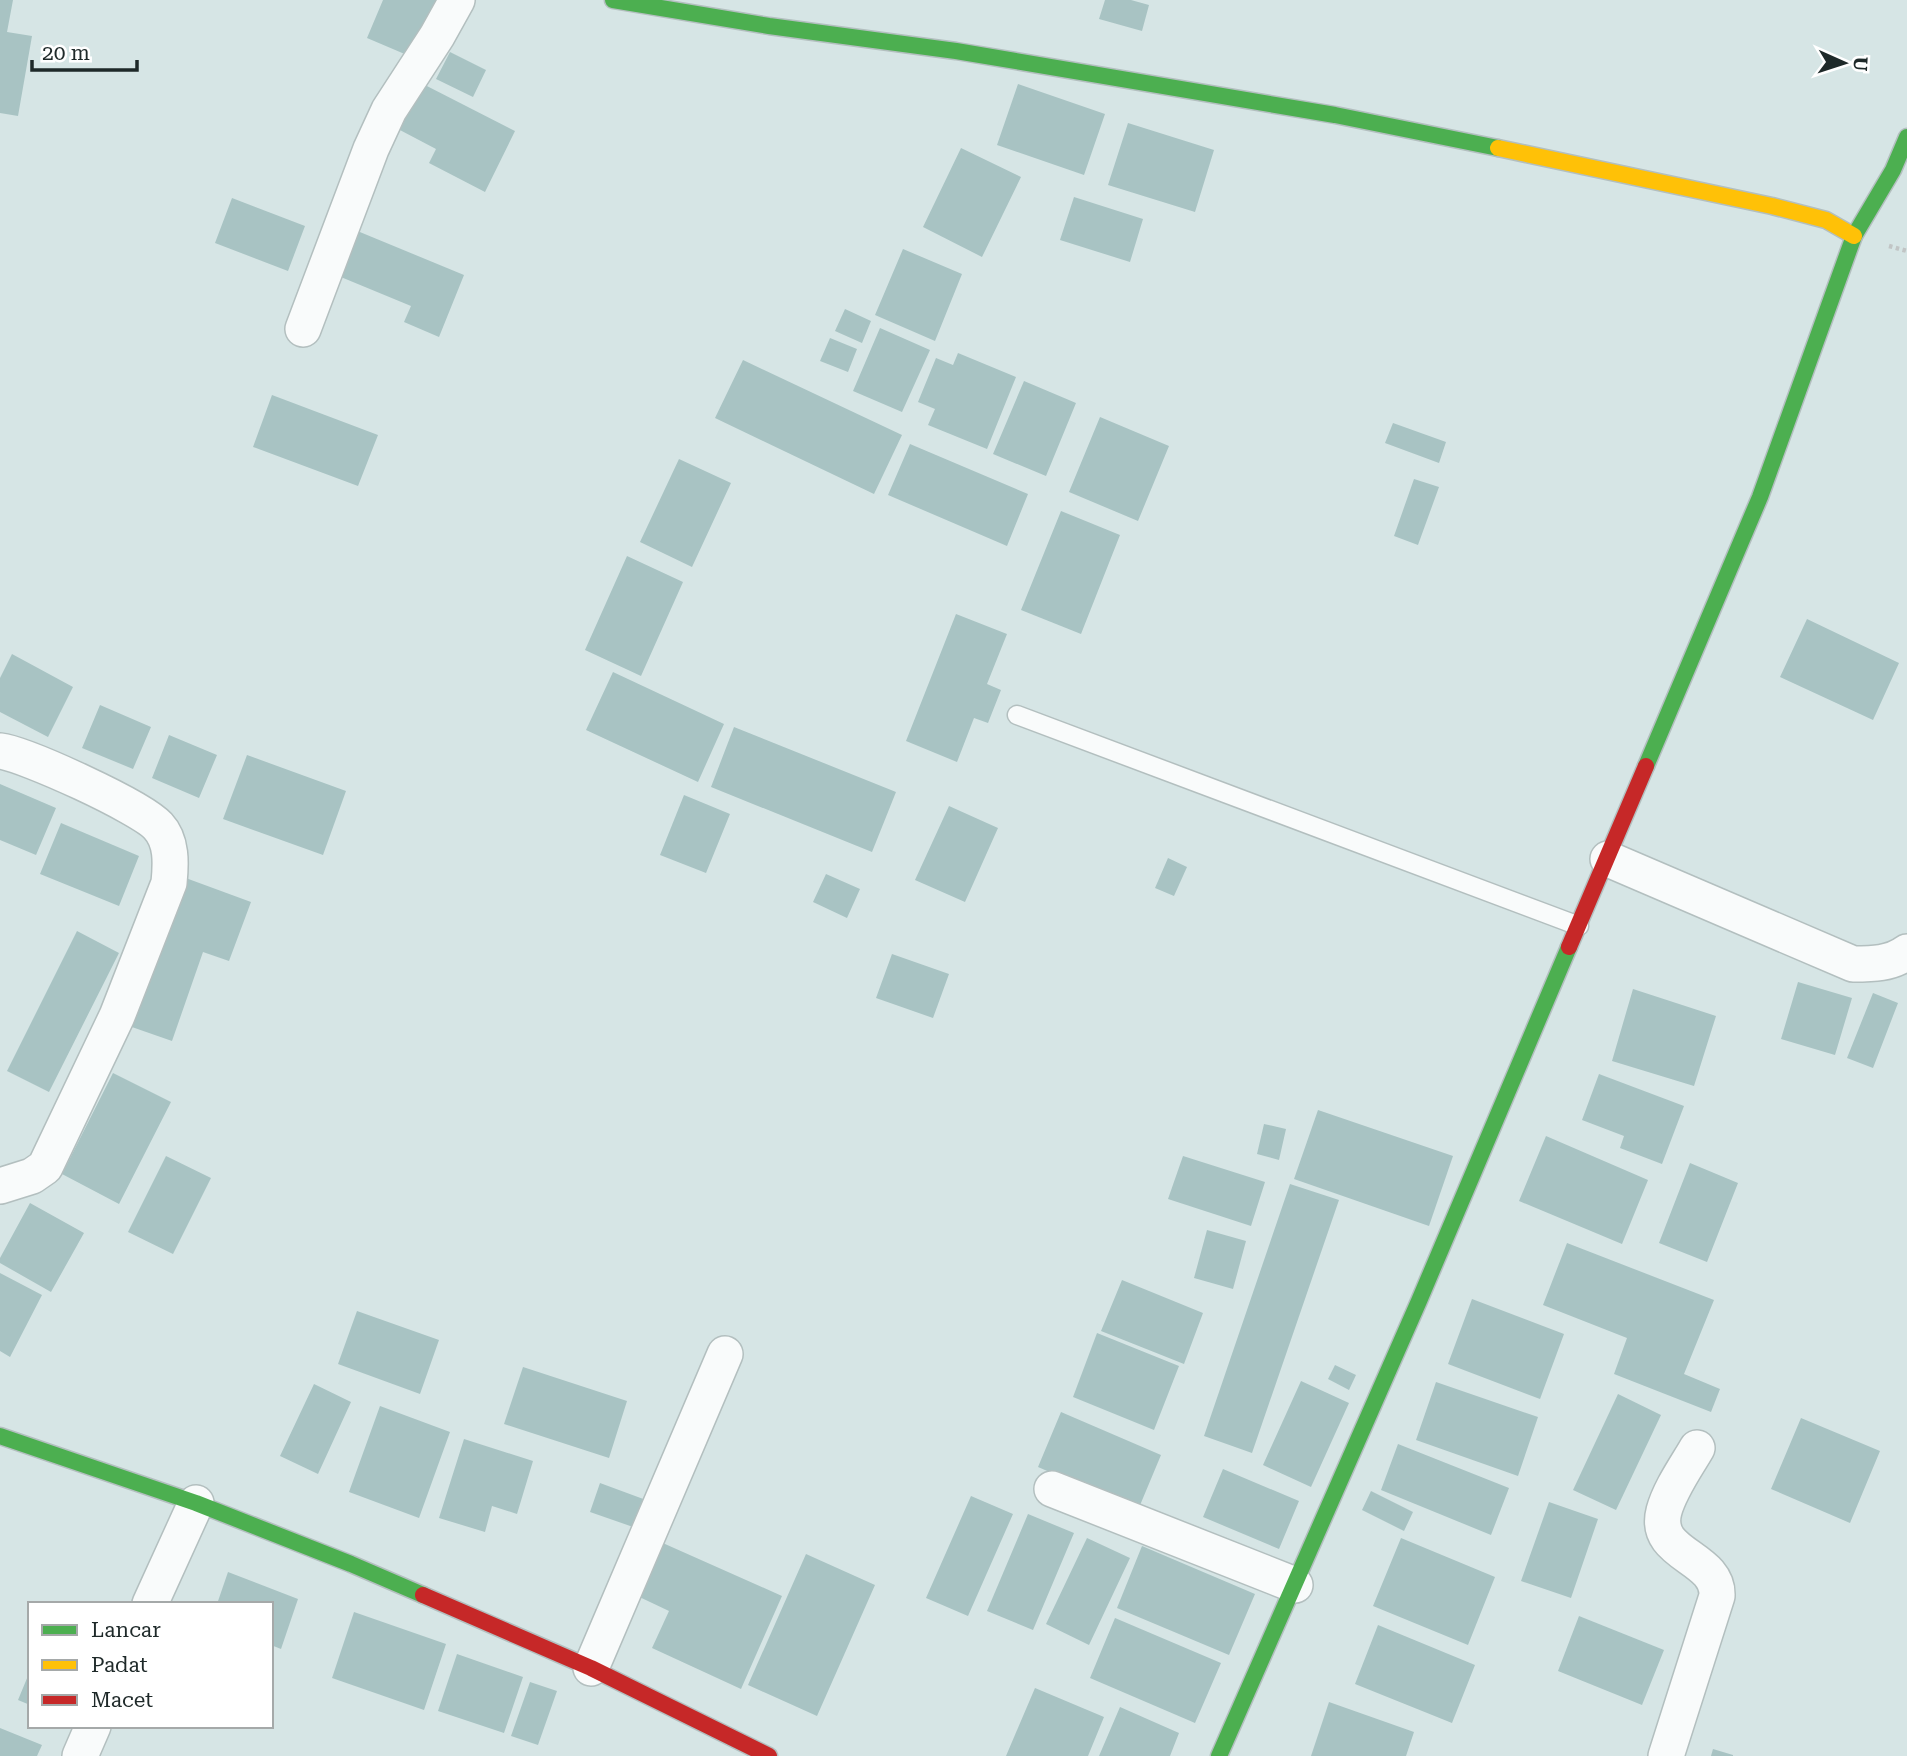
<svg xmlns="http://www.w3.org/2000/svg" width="1907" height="1756" viewBox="0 0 1907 1756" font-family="'Roboto Serif',serif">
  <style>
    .building { fill: #a8c3c3 }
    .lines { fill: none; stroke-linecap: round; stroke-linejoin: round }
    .lane-casing { stroke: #b3bfbf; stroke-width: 21 }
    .street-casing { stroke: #b3bfbf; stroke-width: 38 }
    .fast-casing { stroke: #b3bfbf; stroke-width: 19 }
    .slow-casing { stroke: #b3bfbf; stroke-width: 19 }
    .jam-casing { stroke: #b3bfbf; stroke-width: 19 }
    .path { stroke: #c1c5c5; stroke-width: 4.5; stroke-dasharray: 3.5 3.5; stroke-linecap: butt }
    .lane { stroke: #f9fbfb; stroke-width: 18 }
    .street { stroke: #f9fbfb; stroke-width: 35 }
    .fast { stroke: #4caf50; stroke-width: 16 }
    .slow { stroke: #ffc107; stroke-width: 16 }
    .jam { stroke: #c62828; stroke-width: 16 }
  </style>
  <rect width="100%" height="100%" fill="#d6e5e5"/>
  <path class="building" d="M0,0H13L7,32L32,36L18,116L0,113Z
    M383,0H439L414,58L367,38Z
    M1105,0H1131L1149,5L1142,31L1099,19Z
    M450,52L486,70L473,97L436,79Z
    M421,83L515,131L485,192L429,163L436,149L398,129Z
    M1018,84L1105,114L1084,175L997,145Z
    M1128,123L1214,150L1195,212L1108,185Z
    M961,148L1021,177L982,257L923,227Z
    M1074,197L1143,219L1130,262L1060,240Z
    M232,198L305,226L288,271L215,243Z
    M355,230L464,275L439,337L404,322L411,306L336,275Z
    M903,249L962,274L935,341L875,315Z
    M845,309L871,321L862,343L835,331Z
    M880,328L930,350L902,412L853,391Z
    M830,338L857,349L848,372L820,361Z
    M958,353L1016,377L987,449L928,425L935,409L918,402L936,358L953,365Z
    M743,360L902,435L874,494L715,418Z
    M1024,381L1076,403L1046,476L993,454Z
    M272,395L378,435L358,486L253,447Z
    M1100,417L1169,446L1138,521L1069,492Z
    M1393,423L1446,442L1439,463L1385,443Z
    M910,444L1028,494L1007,546L888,495Z
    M679,459L731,483L692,567L640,542Z
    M1414,479L1439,487L1418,545L1394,536Z
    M1061,511L1120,535L1081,634L1021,610Z
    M627,556L683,582L641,676L585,650Z
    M956,614L1007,634L987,684L1001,690L988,723L974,718L957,762L906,741Z
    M1807,619L1899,663L1873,720L1780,677Z
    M12,654L73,687L48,737L0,712V678Z
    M613,672L724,724L698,782L586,730Z
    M100,705L151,727L133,769L82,748Z
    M734,727L896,792L872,852L711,787Z
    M169,735L217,755L199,798L152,778Z
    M247,755L346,791L323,855L223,819Z
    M0,784L56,808L36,855L0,840Z
    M684,795L730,814L706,873L660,855Z
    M949,806L998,828L965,902L915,880Z
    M61,823L139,856L119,906L40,874Z
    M1168,858L1187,867L1174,896L1155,888Z
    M826,874L860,889L847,918L813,902Z
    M183,877L251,902L229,961L203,952L172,1041L129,1026Z
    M77,931L119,953L49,1092L7,1071Z
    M892,954L949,974L933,1018L876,998Z
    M1798,982L1852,998L1835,1055L1781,1039Z
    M1633,989L1716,1016L1694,1086L1612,1061Z
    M1873,993L1898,1003L1873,1068L1847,1058Z
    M113,1073L171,1102L119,1204L62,1174Z
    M1599,1074L1684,1106L1662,1164L1620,1148L1624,1136L1582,1120Z
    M1318,1110L1453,1156L1429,1226L1294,1179Z
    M1264,1124L1286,1129L1279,1160L1257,1154Z
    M1546,1136L1648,1180L1622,1244L1519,1201Z
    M166,1156L211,1178L173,1254L128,1232Z
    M1183,1156L1265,1182L1251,1226L1168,1199Z
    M1690,1163L1738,1183L1707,1262L1659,1243Z
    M1290,1184L1339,1200L1252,1453L1204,1436Z
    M30,1203L84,1233L51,1292L0,1263V1258Z
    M1207,1230L1246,1241L1233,1289L1194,1278Z
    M1567,1243L1714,1300L1684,1374L1720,1389L1711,1412L1614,1374L1627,1338L1543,1305Z
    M0,1273L42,1295L10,1357L0,1351Z
    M1122,1280L1203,1313L1184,1364L1101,1331Z
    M1472,1299L1564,1334L1540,1399L1448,1364Z
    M357,1311L439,1340L420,1394L338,1364Z
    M1097,1333L1179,1366L1154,1430L1073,1397Z
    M1335,1365L1356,1375L1349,1390L1328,1379Z
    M523,1367L627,1401L609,1458L504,1424Z
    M1301,1381L1349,1403L1311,1487L1263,1465Z
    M1436,1382L1538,1417L1518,1476L1416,1440Z
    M314,1384L351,1402L318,1474L280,1456Z
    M1618,1394L1661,1415L1616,1510L1573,1490Z
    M380,1406L450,1432L419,1518L349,1492Z
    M1061,1412L1161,1455L1138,1510L1038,1467Z
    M1801,1418L1880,1451L1850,1523L1771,1489Z
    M464,1439L533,1461L517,1514L492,1506L485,1532L439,1518Z
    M1398,1444L1509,1488L1491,1535L1381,1490Z
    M1223,1469L1299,1501L1279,1549L1203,1517Z
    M600,1483L646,1500L636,1528L590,1512Z
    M1371,1491L1413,1512L1404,1531L1362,1510Z
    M971,1496L1013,1514L968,1616L926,1598Z
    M1549,1502L1598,1519L1571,1598L1521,1581Z
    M1028,1514L1074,1533L1033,1630L987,1611Z
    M1087,1538L1130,1558L1089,1645L1046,1624Z
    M1401,1538L1495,1577L1468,1645L1373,1606Z
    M656,1540L782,1596L741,1689L652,1648L669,1611L631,1593Z
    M1142,1546L1255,1594L1229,1655L1117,1608Z
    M806,1554L875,1585L817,1716L748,1685Z
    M228,1572L298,1599L281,1649L271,1645V1604H217Z
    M354,1612L446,1644L424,1710L332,1678Z
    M1579,1616L1664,1650L1642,1705L1558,1671Z
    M1115,1618L1221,1663L1195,1723L1090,1678Z
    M1378,1625L1475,1665L1452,1723L1355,1684Z
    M457,1654L523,1677L504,1733L438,1711Z
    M30,1671V1705L18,1700Z
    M530,1682L557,1691L538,1745L511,1736Z
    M1035,1688L1104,1717L1088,1756H1006Z
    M1329,1702L1414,1732L1406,1756H1311Z
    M1120,1707L1179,1733L1170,1756H1099Z
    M0,1728L42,1745L37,1756H0Z
    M1713,1749L1733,1755V1756H1711Z"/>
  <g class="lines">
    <defs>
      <path id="lane" d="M1017,715L1579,926"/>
      <path id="street" d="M303,329L371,149L389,110L437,36L457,0
        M0,751C25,754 141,807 158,826C172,841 171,863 169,883L117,1016L45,1167L32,1176L0,1186
        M1608,859L1853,964C1872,964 1891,964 1907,952
        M1052,1489L1295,1585
        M150,1604L196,1503
        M591,1668L725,1354
        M80,1756L93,1726
        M1666,1756L1717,1596C1719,1556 1652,1556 1664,1511C1670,1489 1686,1467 1697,1448"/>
      <path id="fast" d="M613,0L769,26L956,51L1335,115L1498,148
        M1646,766L1760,497L1854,236L1893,170L1907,137
        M0,1436L196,1503L351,1564L423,1595
        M1219,1756L1419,1301L1569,947"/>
      <path id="slow" d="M1498,148L1772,206L1826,220L1854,236"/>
      <path id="jam" d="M1569,947L1646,766
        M423,1595L591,1668L769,1756"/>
    </defs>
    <use href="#lane" class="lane-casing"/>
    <use href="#street" class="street-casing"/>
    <use href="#fast" class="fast-casing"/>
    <use href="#slow" class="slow-casing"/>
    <use href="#jam" class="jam-casing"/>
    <path class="path" d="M1889,246L1907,251"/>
    <use href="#lane" class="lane"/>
    <use href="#street" class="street"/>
    <use href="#fast" class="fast"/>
    <use href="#slow" class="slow"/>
    <use href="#jam" class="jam"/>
  </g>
  <rect x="28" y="1602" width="245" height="126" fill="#ffffff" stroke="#a5a9a9" stroke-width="2"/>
  <rect x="42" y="1625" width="35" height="10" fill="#4caf50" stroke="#a5a9a9" stroke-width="2"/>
  <text x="91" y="1637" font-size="21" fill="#1e2929">Lancar</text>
  <rect x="42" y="1660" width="35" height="10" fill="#ffc107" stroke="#a5a9a9" stroke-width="2"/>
  <text x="91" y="1672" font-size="21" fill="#1e2929">Padat</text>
  <rect x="42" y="1695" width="35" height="10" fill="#c62828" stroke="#a5a9a9" stroke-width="2"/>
  <text x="91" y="1707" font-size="21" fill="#1e2929">Macet</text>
  <g transform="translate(1844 63) rotate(93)" stroke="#ffffff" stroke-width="5" paint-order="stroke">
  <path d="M0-5L12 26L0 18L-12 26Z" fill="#1e2929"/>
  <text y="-10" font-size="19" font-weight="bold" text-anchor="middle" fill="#1e2929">U</text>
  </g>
  <path d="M32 60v10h105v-10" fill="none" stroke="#1e2929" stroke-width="3.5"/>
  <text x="42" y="60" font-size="21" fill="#1e2929" stroke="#ffffff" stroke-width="5" paint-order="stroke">20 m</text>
</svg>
